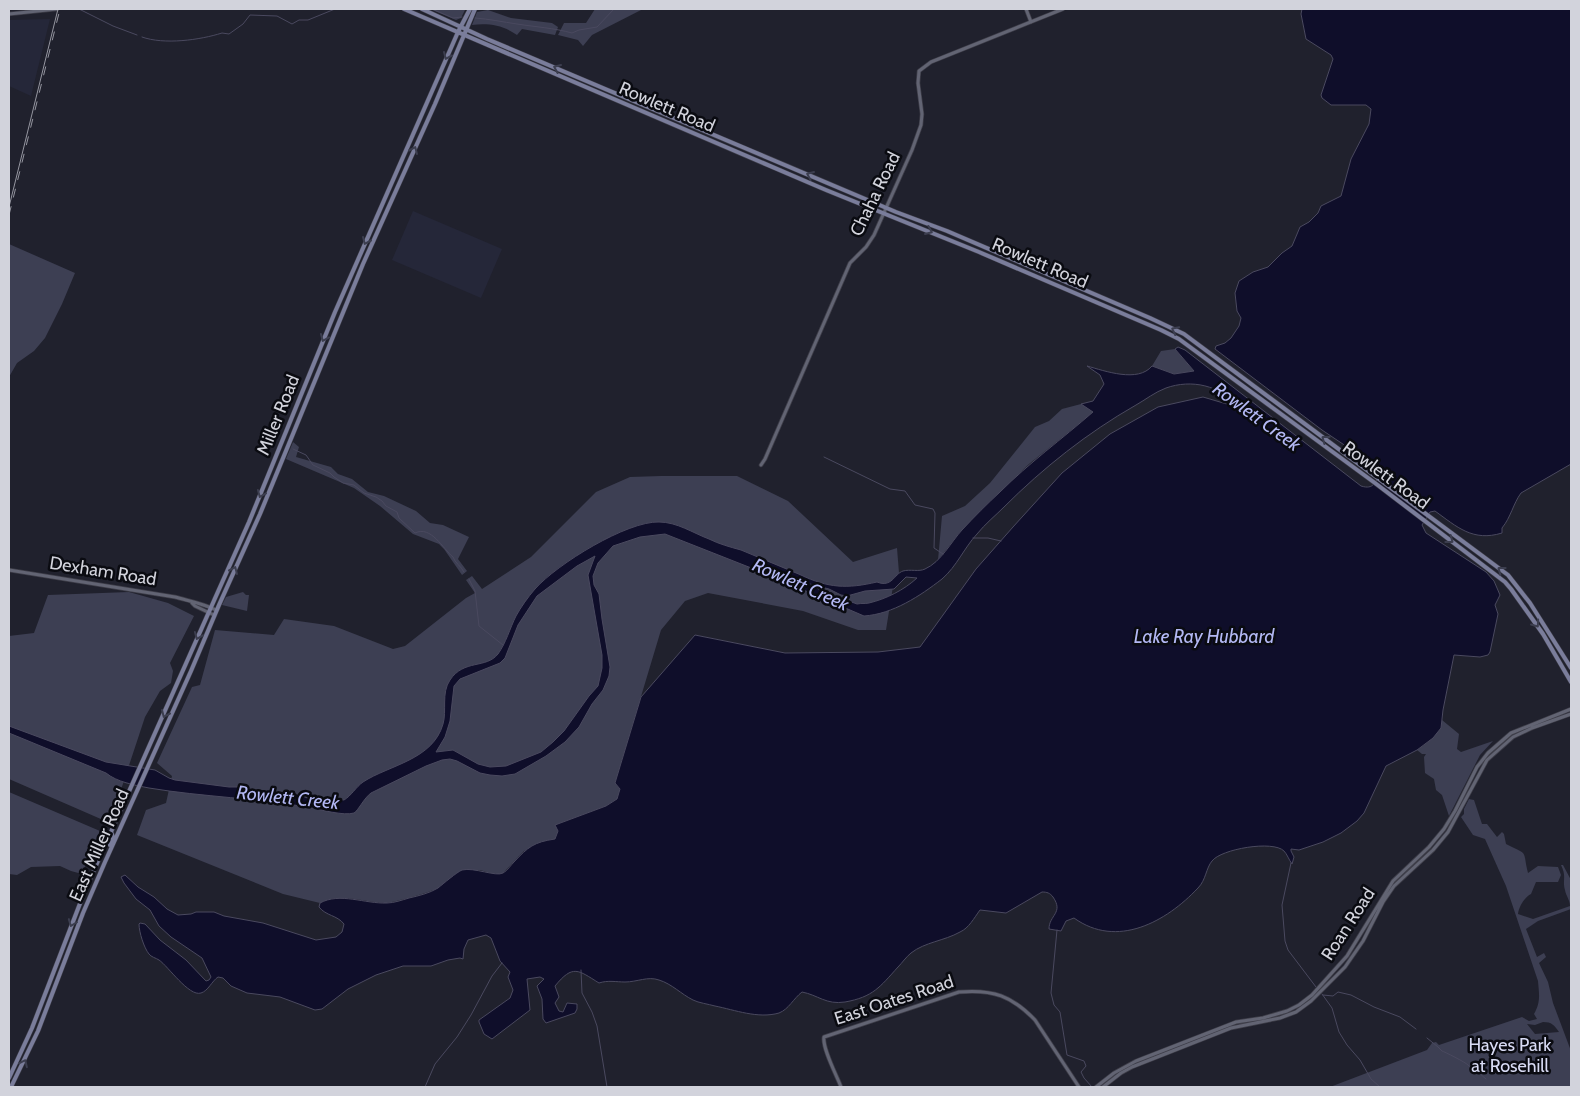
<svg xmlns="http://www.w3.org/2000/svg" width="1580" height="1096" viewBox="0 0 1580 1096" font-family="Cabin,sans-serif">
  <style>
    .built { fill: #252739 }
    .green { fill: #3d3f53; fill-rule: evenodd }
    .water { fill: #0f0e2a; stroke: #4a495f; fill-rule: evenodd }
    .lines { fill: none; stroke-linecap: round; stroke-linejoin: round }
    .stream { stroke: #4a495f; stroke-width: 1 }
    .river { stroke: #0f0e2a; stroke-width: 4.5 }
    .tertiary-casing { stroke: #3e3e49; stroke-width: 4.5 }
    .secondary-casing { stroke: #3e3e49; stroke-width: 5 }
    .tertiary { stroke: #626473; stroke-width: 3 }
    .secondary { stroke: #7a7d9b; stroke-width: 4 }
    .tram { stroke: #9596a0; stroke-width: 1 }
    .rail { stroke: #9596a0; stroke-width: 1; stroke-dasharray: 9 9; stroke-linecap: butt }
    .oneway { stroke: #3c3e4f }
    .labels { text-anchor: middle; stroke-width: 5; stroke-linejoin: round; paint-order: stroke }
    .street-label { font-size: 18px; fill: #d2d3dc; stroke: #0a0b11 }
    .park-label { font-size: 18px; fill: #d8dbf4; stroke: #0a0b11 }
    .water-label { font-size: 19px; font-style: italic; fill: #b3b8f4; stroke: #0a0b11 }
  </style>
  <rect width="100%" height="100%" fill="#20212d"/>
  <path class="built" d="M50,19L31,96L9,86V20Z
    M413,211L502,249L481,298L392,260Z"/>
  <path class="green" d="M430,9H463L465,10L461,18L456,20Z
    M595,9H643L592,35L583,46L578,40L558,35L564,23H586Z
    M488,10L511,18L552,23L558,27L555,35L522,29L517,35C503,25 488,23 472,25L477,12Z
    M9,244L75,273L62,304L45,338L34,351L17,363L9,377Z
    M1175,349L1194,371L1174,374L1152,366L1161,351Z
    M1081,404L1094,412L1029,464L962,530L938,560L942,516L965,506L990,483L1035,427L1049,421L1062,409Z
    M293,442L299,447L296,457L331,467L338,474L352,479L368,492L384,496L416,511L430,523L443,525L469,537L458,559L467,571L462,575L444,549L439,544L413,534L380,506L354,488L286,459Z
    M661,476H737L788,501L853,562L897,548L899,573L894,580L886,630H858L803,611L708,593L685,601L661,630L615,783L620,789L617,799L606,806L555,825L558,831L555,839L524,851L503,873L497,875L480,870L456,874C451,879 444,884 438,888C432,892 392,903 385,903C364,902 339,892 320,903L283,894L137,835L146,810L166,803L172,776L157,763L192,687L200,685L215,630L274,635L284,619L334,626L393,649L405,646L466,598L475,593L466,580L472,576L482,589L531,557L596,492L630,477Z
    M129,592L168,603L194,616L170,663L173,671L171,683L160,691L145,717L110,823L9,779V636L34,633L48,595Z
    M243,592L246,595H249L247,611L222,605L226,597Z
    M1442,720L1459,734L1457,749L1461,752L1493,741L1480,755L1449,816L1442,795L1436,790L1434,779L1425,773L1424,757L1426,754H1422L1417,750C1428,742 1440,734 1442,720Z
    M9,792L100,831L82,874L71,871L60,866L31,867L17,875L9,874Z
    M1469,799L1474,800L1482,824H1487L1497,837L1502,832L1504,834L1506,844C1530,856 1522,849 1528,873L1538,866L1558,867L1561,875L1558,882H1536L1531,894C1525,897 1519,906 1518,914L1533,919L1570,906C1570,900 1566,896 1565,890C1562,880 1567,877 1561,865H1563L1571,880V909L1538,921L1526,929L1537,957L1544,953L1546,957L1539,963L1548,982L1553,1003L1571,1051V1087H1330L1427,1050L1432,1043L1436,1042L1439,1045L1522,1017L1529,1021L1537,1019L1534,1014C1541,1002 1539,994 1538,981L1506,886L1485,839L1473,835L1461,817L1464,814V809ZM1543,1022C1552,1022 1554,1025 1559,1032L1535,1034L1527,1024L1535,1025Z"/>
  <path class="water" d="M1302,9H1571V464L1521,493C1513,504 1511,517 1502,528V533C1473,542 1457,527 1435,511L1430,512L1422,525L1426,533L1486,572L1494,581L1500,595L1495,605L1498,614L1490,652L1488,655L1480,657L1454,655L1443,710L1441,728L1433,738L1417,750L1386,766L1364,813L1357,821L1341,833L1323,842L1299,850L1291,849V851L1294,857L1292,864C1289,860 1287,854 1284,851C1273,840 1221,849 1212,861C1206,868 1206,880 1198,888C1166,922 1117,949 1074,918L1066,921L1061,931L1049,929C1049,915 1064,913 1053,897C1050,893 1047,892 1042,892L1006,913L980,910C974,918 969,928 960,932C944,941 925,942 911,953C906,957 902,963 898,967C880,987 873,997 845,1002C826,1005 818,995 802,992C793,999 789,1009 779,1013C758,1019 735,1010 715,1006C708,1004 699,1003 693,1000C681,994 672,984 659,980C648,976 637,982 625,982C616,982 608,980 599,983C578,970 573,964 555,986L559,997L555,1003L559,1011L563,1012L567,1003L577,1004V1009L575,1013L546,1023L543,1019L542,999L537,986L544,979L540,977L527,979L530,1010L492,1039L484,1034L479,1022V1020L510,998L513,990L508,977L510,972L500,961L491,938L486,935L468,940L464,949L463,959L460,958L448,960L431,966H403L376,975L348,989L322,1009L315,1010L280,997L247,993L231,986L223,978L218,977C212,981 208,991 201,993C189,997 168,966 159,960C156,958 151,957 149,954C144,948 139,932 139,924L140,923L145,924L160,940L186,960L206,981L209,980L211,977L202,958L171,937L159,926L150,910L136,899L124,883L121,877L125,875L138,887L154,897L167,909L178,915L191,914L196,912H214L224,916L263,923L316,940L336,937L342,932L344,924C337,915 326,916 319,907L320,903C340,892 365,904 387,903C394,903 402,900 409,898C418,896 430,893 438,888C443,884 457,872 462,870C474,867 496,877 503,873C507,871 511,865 514,862C528,847 534,842 555,839L558,831L555,825L606,806L617,799L620,789L615,783L641,697L695,635L785,653L878,652L920,647L976,569L1013,527L1062,473L1110,434L1158,407L1203,397L1237,407C1221,385 1191,379 1166,388C1155,392 1145,400 1136,405C1087,433 1043,468 1004,507C995,516 985,524 977,534C964,548 957,566 942,579C920,596 893,614 864,616L764,573L665,534L640,537L613,546L598,563L593,576L594,585L599,594L602,619L610,667L609,676L603,690L592,704L579,727L565,742L546,756L515,774L502,776L490,775L480,773L457,761L450,759L442,760L426,766L371,793C364,798 358,811 354,813C344,816 322,810 312,808C258,798 203,797 149,788C134,785 117,782 106,773L9,733V726L106,762L155,770L169,778L175,780L229,787H238L267,793L297,794L310,799L344,800C351,796 356,787 363,782C389,765 433,760 443,724C447,711 441,693 450,680C464,659 486,669 498,654C506,643 510,628 516,616C521,607 528,597 535,589C557,564 627,521 659,522C677,522 693,533 709,539C719,544 730,547 741,550C761,558 781,567 801,575C828,588 847,589 877,582C892,588 894,574 903,571C910,569 919,572 925,569C941,562 951,542 962,530C974,517 987,504 1000,492C1029,463 1062,439 1093,412L1081,404L1093,401L1104,384L1100,375L1087,366C1105,371 1138,383 1152,366L1174,374L1194,371L1175,349L1178,347L1185,350L1361,486C1374,490 1375,482 1381,473L1380,469L1322,430L1215,349L1216,346L1225,343L1231,338L1239,326L1241,318L1237,311L1235,293L1239,281L1253,272L1268,267L1282,253L1292,246L1300,227L1309,222L1318,213L1321,206L1341,196L1351,159L1369,124L1371,109L1366,105H1331L1322,98L1321,95L1333,59L1331,55L1306,39L1301,14ZM595,556L588,575L602,655V668L598,686L589,696L564,731L553,742L541,752L506,766L490,767L478,764L453,750L436,752L445,737L450,721L454,686L460,679L500,663L505,658L518,625L537,596L577,566ZM906,577L917,578C904,590 886,599 869,603C864,604 862,603 857,604L814,588L810,589L806,583L829,589L841,595L847,596L865,591L894,589Z"/>
  <g class="lines">
    <path class="stream" d="M79,9L113,26L137,35
      M432,9L453,18L462,17
      M475,18C489,19 503,22 517,24C536,27 554,28 572,33L579,30L597,27L614,9
      M142,37C164,45 200,40 222,33L229,34L243,24L250,15L277,16L292,24L299,20H308L335,9
      M293,449L306,455L313,465L330,473L334,477L343,483L354,485L364,493L376,497L382,501L386,506L397,512L399,518L415,533C431,525 443,549 453,557C455,563 461,566 464,572
      M824,457L890,489L905,491L915,505L933,509L935,513L934,548L943,554
      M973,538H988L1001,541
      M469,579L475,591L479,626L503,645
      M1291,863L1282,905L1285,941L1288,950L1316,987
      M1057,930L1051,993L1054,1005L1060,1012L1067,1055L1084,1061L1086,1066L1081,1072L1084,1078L1092,1087
      M581,970L582,993L592,1012L597,1026L607,1087
      M1322,994L1332,1008L1339,1032L1347,1045L1360,1060L1371,1079L1380,1087
      M1323,995L1333,996L1338,992L1351,995L1374,1007L1400,1017L1416,1029
      M1427,1038L1438,1047L1442,1051C1445,1052 1465,1062 1468,1065C1470,1066 1472,1070 1473,1072L1479,1073L1486,1079
      M425,1087L435,1064L457,1037L471,1015L492,976L502,963"/>
    <path class="river" d="M801,581L818,592"/>
    <defs>
      <path id="tertiary" d="M1026,9L1031,22
        M9,14L57,9
        M761,465L765,459L850,263L866,247L874,235L912,150L921,125L922,114L918,83L919,71L931,62L1063,9
        M9,570L175,597C189,601 202,603 216,610
        M192,603L195,606L214,615
        M841,1087C837,1076 822,1048 824,1037L959,992C993,989 1012,996 1035,1020L1079,1087
        M1096,1087L1114,1073L1136,1061L1236,1022L1263,1018L1287,1011L1299,1005L1312,995L1347,956L1393,881L1429,847L1444,829L1455,811L1477,767L1488,753L1511,733L1571,709
        M1103,1087L1121,1073L1132,1067L1231,1028L1280,1018L1296,1012L1311,1001L1345,967L1363,941L1383,902L1394,886L1433,850L1448,832L1487,760L1513,737L1532,728L1571,714"/>
      <path id="secondary" d="M404,9L826,190L979,252L1161,330L1179,339L1375,483L1505,582L1511,589L1543,634L1571,682
        M422,9L487,39L896,212L947,231L1150,318L1184,334L1508,575L1530,603L1571,668
        M110,845L113,837L111,832
        M9,1078L32,1028L86,888L249,522L335,312L458,32L470,9
        M11,1087L38,1031L83,913L105,862L191,671L219,605L260,514L363,264L435,104L475,9"/>
    </defs>
    <use href="#tertiary" class="tertiary-casing"/>
    <use href="#secondary" class="secondary-casing"/>
    <use href="#tertiary" class="tertiary"/>
    <use href="#secondary" class="secondary"/>
    <path class="tram" d="M9,207L58,9"/>
    <path class="rail" d="M9,215L60,9"/>
  </g>
  <defs><path id="oneway-chevron" d="M-2-3.5L2.5 0L-2 3.5" fill="none" stroke-width="1.6" stroke-linecap="round" stroke-linejoin="round" transform="scale(1.25)"/></defs>
  <g class="oneway">
    <use href="#oneway-chevron" transform="translate(447 56) rotate(114)"/>
    <use href="#oneway-chevron" transform="translate(557 68) rotate(-157)"/>
    <use href="#oneway-chevron" transform="translate(414 150) rotate(-66)"/>
    <use href="#oneway-chevron" transform="translate(810 175) rotate(-157)"/>
    <use href="#oneway-chevron" transform="translate(929 231) rotate(23)"/>
    <use href="#oneway-chevron" transform="translate(366 241) rotate(114)"/>
    <use href="#oneway-chevron" transform="translate(1175 330) rotate(-153)"/>
    <use href="#oneway-chevron" transform="translate(324 338) rotate(113)"/>
    <use href="#oneway-chevron" transform="translate(1325 439) rotate(-143)"/>
    <use href="#oneway-chevron" transform="translate(261 494) rotate(112)"/>
    <use href="#oneway-chevron" transform="translate(1450 540) rotate(37)"/>
    <use href="#oneway-chevron" transform="translate(234 570) rotate(-66)"/>
    <use href="#oneway-chevron" transform="translate(1501 570) rotate(-143)"/>
    <use href="#oneway-chevron" transform="translate(1536 624) rotate(55)"/>
    <use href="#oneway-chevron" transform="translate(198 636) rotate(112)"/>
    <use href="#oneway-chevron" transform="translate(165 714) rotate(114)"/>
    <use href="#oneway-chevron" transform="translate(72 923) rotate(111)"/>
    <use href="#oneway-chevron" transform="translate(24 1063) rotate(-64)"/>
  </g>
  <g class="labels">
    <g class="street-label">
      <text transform="translate(667 107) rotate(23)" y="6">Rowlett Road</text>
      <text transform="translate(875 194) rotate(-64)" y="6">Chaha Road</text>
      <text transform="translate(1040 263) rotate(23)" y="6">Rowlett Road</text>
      <text transform="translate(278 415) rotate(-68)" y="6">Miller Road</text>
      <text transform="translate(1386 475) rotate(36)" y="6">Rowlett Road</text>
      <text transform="translate(103 571) rotate(9)" y="6">Dexham Road</text>
      <text transform="translate(99 845) rotate(-66)" y="6">East Miller Road</text>
      <text transform="translate(1348 924) rotate(-57)" y="6">Roan Road</text>
      <text transform="translate(894 1000) rotate(-18)" y="6">East Oates Road</text>
    </g>
    <g class="park-label">
      <text x="1510" y="1051">Hayes Park<tspan x="1510" dy="21">at Rosehill</tspan></text>
    </g>
    <g class="water-label">
      <text transform="translate(1257 416) rotate(36)" y="7">Rowlett Creek</text>
      <text transform="translate(801 584) rotate(24)" y="7">Rowlett Creek</text>
      <text x="1204" y="643">Lake Ray Hubbard</text>
      <text transform="translate(288 797) rotate(6)" y="7">Rowlett Creek</text>
    </g>
  </g>
  <rect width="1580" height="1096" fill="none" stroke="#d2d3dc" stroke-width="20"/>
</svg>
